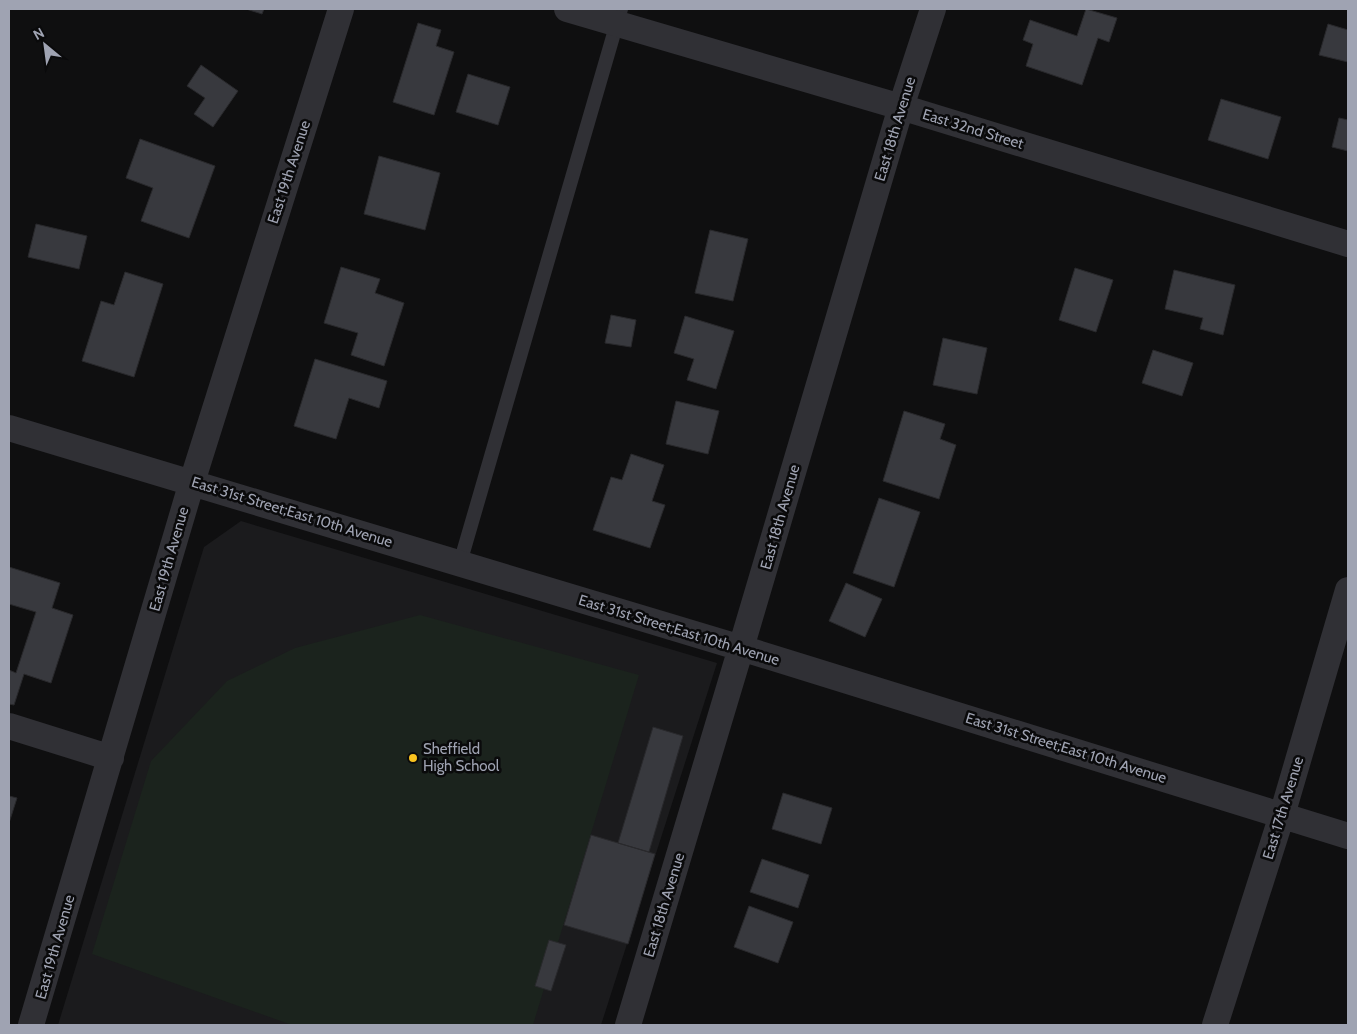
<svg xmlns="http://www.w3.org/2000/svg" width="1357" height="1034" viewBox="0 0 1357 1034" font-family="Cabin,sans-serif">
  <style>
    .built { fill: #1b1b1d }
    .green { fill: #1b231d }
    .building { fill: #38393e; stroke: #29292c }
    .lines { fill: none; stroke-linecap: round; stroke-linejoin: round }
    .service { stroke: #303035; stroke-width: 14 }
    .minor { stroke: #303035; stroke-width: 26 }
    .poi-dot { fill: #f9c31f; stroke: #0a0a0b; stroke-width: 2 }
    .labels { text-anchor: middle; stroke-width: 5; stroke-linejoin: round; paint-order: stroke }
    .street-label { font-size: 15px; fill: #9fa3b2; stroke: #0a0a0b }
    .poi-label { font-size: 15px; fill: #9fa3b2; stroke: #0a0a0b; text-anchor: start }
  </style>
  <rect width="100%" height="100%" fill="#0f0f10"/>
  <path class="built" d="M241,521L717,663L601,1025H58L204,547Z"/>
  <path class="green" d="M420,615L639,675L533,1025H292L92,954L151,761L227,681L295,648Z"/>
  <path class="building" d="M246,9H264L262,14Z
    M1086,9L1117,18L1109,42L1098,38L1082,85L1026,66L1033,44L1023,40L1030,20L1077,36Z
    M418,23L441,30L436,46L454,52L434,115L393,102Z
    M1328,24L1348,30V62L1319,55Z
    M201,65L238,91L213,127L194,114L205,98L187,86Z
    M468,74L510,87L498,125L456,112Z
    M1221,99L1281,117L1268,159L1208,140Z
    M1339,118L1348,120V151L1332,147Z
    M140,139L215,166L189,238L141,221L153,188L126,178Z
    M379,156L440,173L425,230L364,214Z
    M36,224L87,236L79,269L28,257Z
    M710,230L748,239L733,301L695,293Z
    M341,267L380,279L375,293L404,303L384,366L351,355L358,333L324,323Z
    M1075,268L1113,280L1096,332L1059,320Z
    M1174,270L1235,285L1223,335L1200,329L1203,318L1165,309Z
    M125,272L163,284L134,377L82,361L101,301L114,305Z
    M611,315L636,320L631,347L605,343Z
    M685,316L734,331L716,389L687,380L694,359L674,353Z
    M943,338L987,348L977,394L933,385Z
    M1153,350L1193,363L1182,396L1142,383Z
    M315,359L387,381L379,408L349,398L336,439L294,426Z
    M676,401L719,411L708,454L666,444Z
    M904,411L945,424L940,439L956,445L939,499L883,481Z
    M631,454L664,465L652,501L665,505L650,548L593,530L611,477L622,480Z
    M879,498L920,512L894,587L853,573Z
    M9,567L60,583L52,608L73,615L51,683L24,674L14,705L9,704V670L16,673L36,612L9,604Z
    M846,583L882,599L865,637L829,621Z
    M653,727L683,736L649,852L618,843Z
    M783,793L832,808L821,844L772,829Z
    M9,796L17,798L9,823Z
    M591,835L655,854L628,944L564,925Z
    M762,859L809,875L798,908L750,892Z
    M749,906L793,922L778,963L734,947Z
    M549,940L566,945L551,991L535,986Z"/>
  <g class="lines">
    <path class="service" d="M460,563L621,9"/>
    <path class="minor" d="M567,9L901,107L1348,244
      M9,428L741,648L1348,836
      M9,726L111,758
      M31,1025L192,482L341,9
      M628,1025L741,648L901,107L933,9
      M1215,1025L1282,815L1348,590"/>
  </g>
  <circle class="poi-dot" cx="413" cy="758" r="5"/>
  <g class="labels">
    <g class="street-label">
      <text transform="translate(895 129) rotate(-73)" y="5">East 18th Avenue</text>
      <text transform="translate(973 129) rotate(17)" y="5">East 32nd Street</text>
      <text transform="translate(289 172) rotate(-72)" y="5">East 19th Avenue</text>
      <text transform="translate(292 512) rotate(17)" y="5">East 31st Street;East 10th Avenue</text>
      <text transform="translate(780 517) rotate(-74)" y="5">East 18th Avenue</text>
      <text transform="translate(169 559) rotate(-74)" y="5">East 19th Avenue</text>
      <text transform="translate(679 630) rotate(17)" y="5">East 31st Street;East 10th Avenue</text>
      <text transform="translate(1066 748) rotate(17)" y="5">East 31st Street;East 10th Avenue</text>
      <text transform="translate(1283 808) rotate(-73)" y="5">East 17th Avenue</text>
      <text transform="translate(664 905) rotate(-73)" y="5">East 18th Avenue</text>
      <text transform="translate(55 947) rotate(-74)" y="5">East 19th Avenue</text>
    </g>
    <g class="poi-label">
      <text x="423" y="754">Sheffield<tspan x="423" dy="17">High School</tspan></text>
    </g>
  </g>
  <rect width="1357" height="1034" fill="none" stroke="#9fa3b2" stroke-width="20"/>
  <g transform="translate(45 45) rotate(331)" stroke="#0a0a0b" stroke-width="4" paint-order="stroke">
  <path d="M0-4L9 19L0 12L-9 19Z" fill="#9fa3b2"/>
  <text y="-8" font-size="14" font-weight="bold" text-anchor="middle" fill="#9fa3b2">N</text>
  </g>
</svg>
